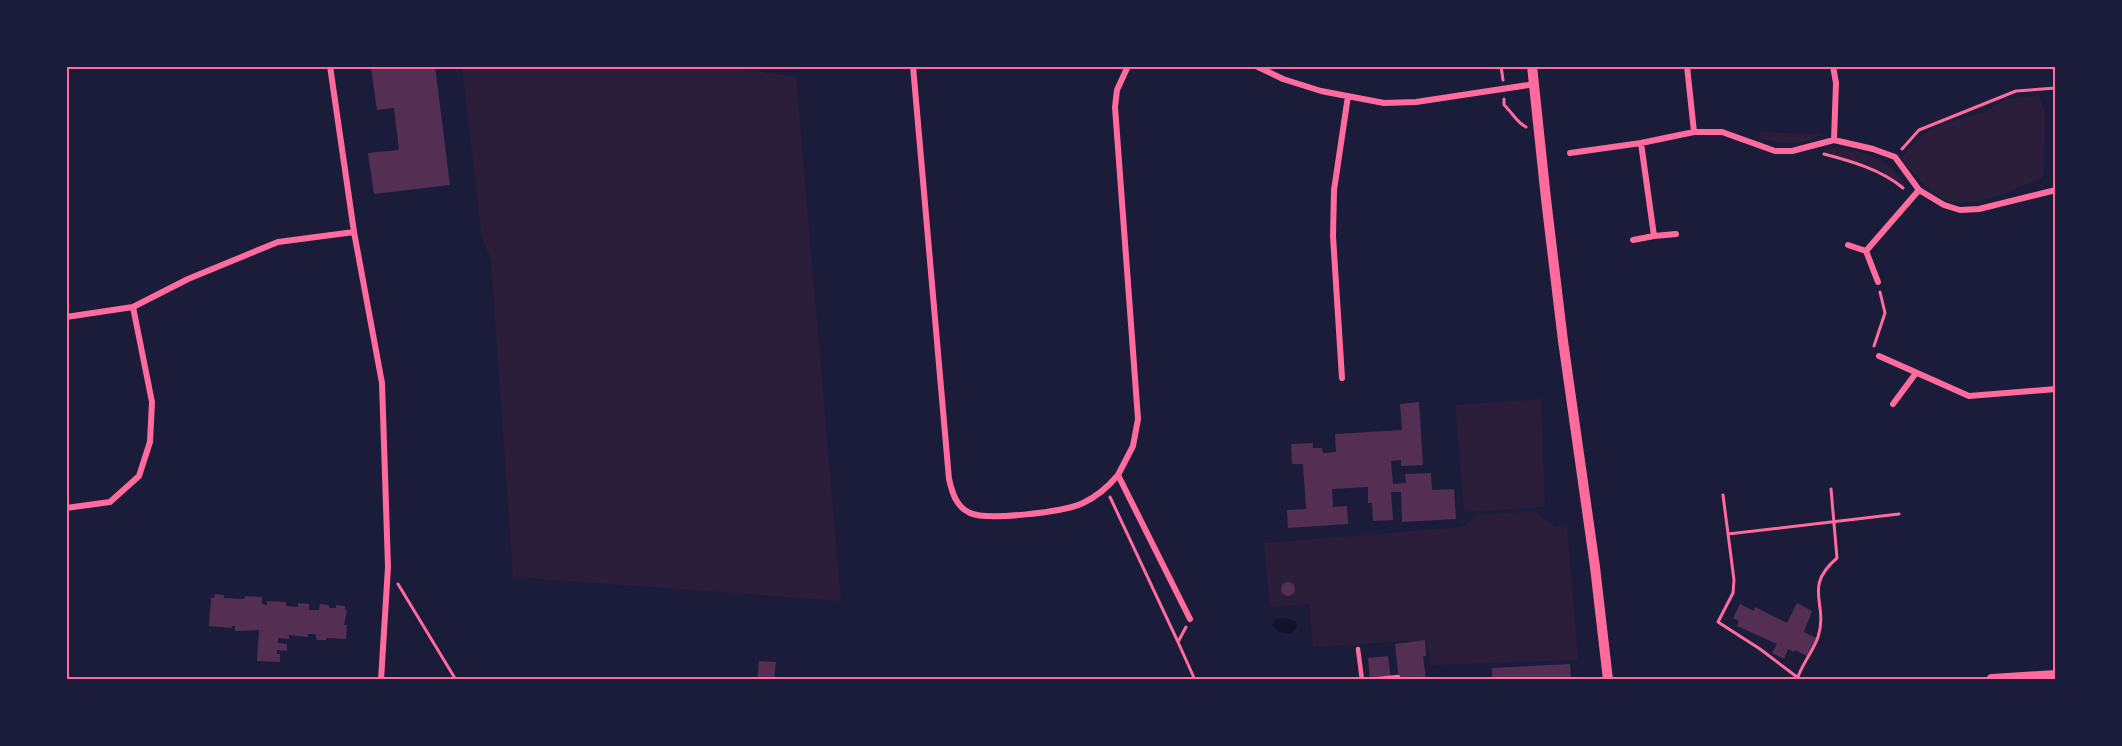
<svg xmlns="http://www.w3.org/2000/svg" width="2122" height="746" viewBox="0 0 2122 746" font-family="'Source Sans 3',sans-serif">
  <style>
    .green { fill: #2a1e3b }
    .water { fill: #12122b }
    .building { fill: #542f53 }
    .lines { fill: none; stroke-linecap: round; stroke-linejoin: round }
    .path { stroke: #ff6b9d; stroke-width: 3 }
    .service { stroke: #ff6b9d; stroke-width: 4.5 }
    .minor { stroke: #ff6b9d; stroke-width: 6 }
    .tertiary { stroke: #ff6b9d; stroke-width: 10 }
    .secondary { stroke: #ff6b9d; stroke-width: 12 }
    .neatline { fill: none; stroke: #ff6b9d; stroke-width: 2 }
  </style>
  <rect width="100%" height="100%" fill="#1b1b3a"/>
  <path class="green" d="M462,66H722L796,77L841,601L513,577L491,261L481,233Z
    M2039,95L2045,114L2044,172L2042,178C2017,188 1970,212 1944,199C1928,191 1915,174 1903,162V156L1908,150L1926,132L1946,123L1982,113L2004,100Z
    M1759,132L1821,134C1805,147 1779,144 1761,138Z
    M1832,148C1860,148 1892,160 1905,186L1904,187L1883,172L1823,151Z
    M1541,399L1545,507L1464,512L1455,405Z
    M1535,511L1556,527H1567L1578,660L1430,665L1427,640L1313,647L1309,604L1270,607L1264,543L1462,527L1477,515Z"/>
  <path class="water" d="M1286,618L1296,622L1297,628L1290,634L1279,632L1272,625L1276,619Z"/>
  <path class="building" d="M389,66H435L450,185L374,194L368,153L399,150L394,108L377,110L371,68Z
    M1419,402L1423,465L1401,466V460L1391,461L1393,484L1406,483L1405,474L1431,473L1432,490L1454,489L1456,519L1402,522L1401,492H1391L1393,520L1373,521L1372,503H1368V487L1332,489L1333,507L1347,506L1348,524L1288,528L1287,510L1306,509L1303,464H1292L1291,444L1313,443V448H1322L1323,453L1336,452L1335,434L1402,430L1400,404Z
    M1281 589a7 7 0 1 1 14 0a7 7 0 1 1-14 0Z
    M215,594L224,595V598L244,599L245,596L262,597V604L267,605V601L286,602V606L298,607V603L309,604V610H319L320,604L329,605V608H336V605L345,606V610H347L344,625H347L346,639L326,638V640H317L315,634H308V637L289,635V639L278,638V643L287,644V651L277,650V654H280V662L257,661L259,630L235,631V626H232V628L209,626L211,598H214Z
    M1797,603L1812,611L1804,632L1816,638L1807,656L1795,650L1794,652L1788,649L1784,659L1772,653L1777,644L1737,626L1739,621L1733,618L1740,604L1754,611L1755,607L1787,623Z
    M1425,640L1426,656H1423L1426,680H1399L1395,644Z
    M1388,656L1391,680H1370L1368,658Z
    M759,661L776,662L774,680H757Z
    M1570,664L1571,680H1492V668Z"/>
  <g class="lines">
    <path class="path" d="M1501,66L1503,80
      M1504,99V105C1513,113 1516,122 1526,127
      M1902,149L1919,130L2016,91L2056,88
      M1824,154C1851,161 1882,170 1903,188
      M1874,346L1885,313L1880,292
      M1723,495L1734,580L1733,593L1718,622L1760,649L1797,677
      M1110,497L1178,642
      M1728,534L1899,514
      M398,584L456,680
      M1186,627L1178,642L1195,680
      M1797,680C1801,665 1813,652 1818,637C1829,603 1802,588 1837,558L1831,489"/>
    <path class="service" d="M1358,649L1362,680
      M1370,680L1398,677V680"/>
    <path class="minor" d="M330,66L354,232L382,383L388,567L381,680
      M913,66L949,479C952,492 956,507 970,513C987,521 1065,512 1083,503C1098,496 1108,487 1118,475
      M1128,66L1117,90L1115,107L1138,419L1133,446L1118,475L1190,619
      M1256,66L1283,79L1321,91L1384,103L1416,102L1535,84
      M1687,66L1694,132
      M1833,66L1836,83L1834,140
      M2055,66L2056,71
      M1641,143L1654,236L1676,234
      M1570,153L1641,143L1694,132H1722L1775,151H1792L1834,140L1873,149L1895,157L1919,190L1944,205L1960,210L1979,209L2056,190
      M1633,240L1654,236
      M1848,245L1866,251
      M1878,282L1866,251L1919,190
      M66,317L133,307L188,279L278,242L354,232
      M1879,356L1969,396L2056,389
      M1342,378L1333,236L1334,190L1348,96
      M1893,404L1916,373
      M66,508L110,502L139,476L150,442L152,402L133,307"/>
    <path class="tertiary" d="M1532,66L1546,199L1563,341L1595,567L1608,680"/>
    <path class="secondary" d="M1992,680L2056,676"/>
  </g>
  <rect width="2122" height="746" fill="none" stroke="#1b1b3a" stroke-width="135"/>
  <rect x="68" y="68" width="1986" height="610" class="neatline"/>
</svg>
